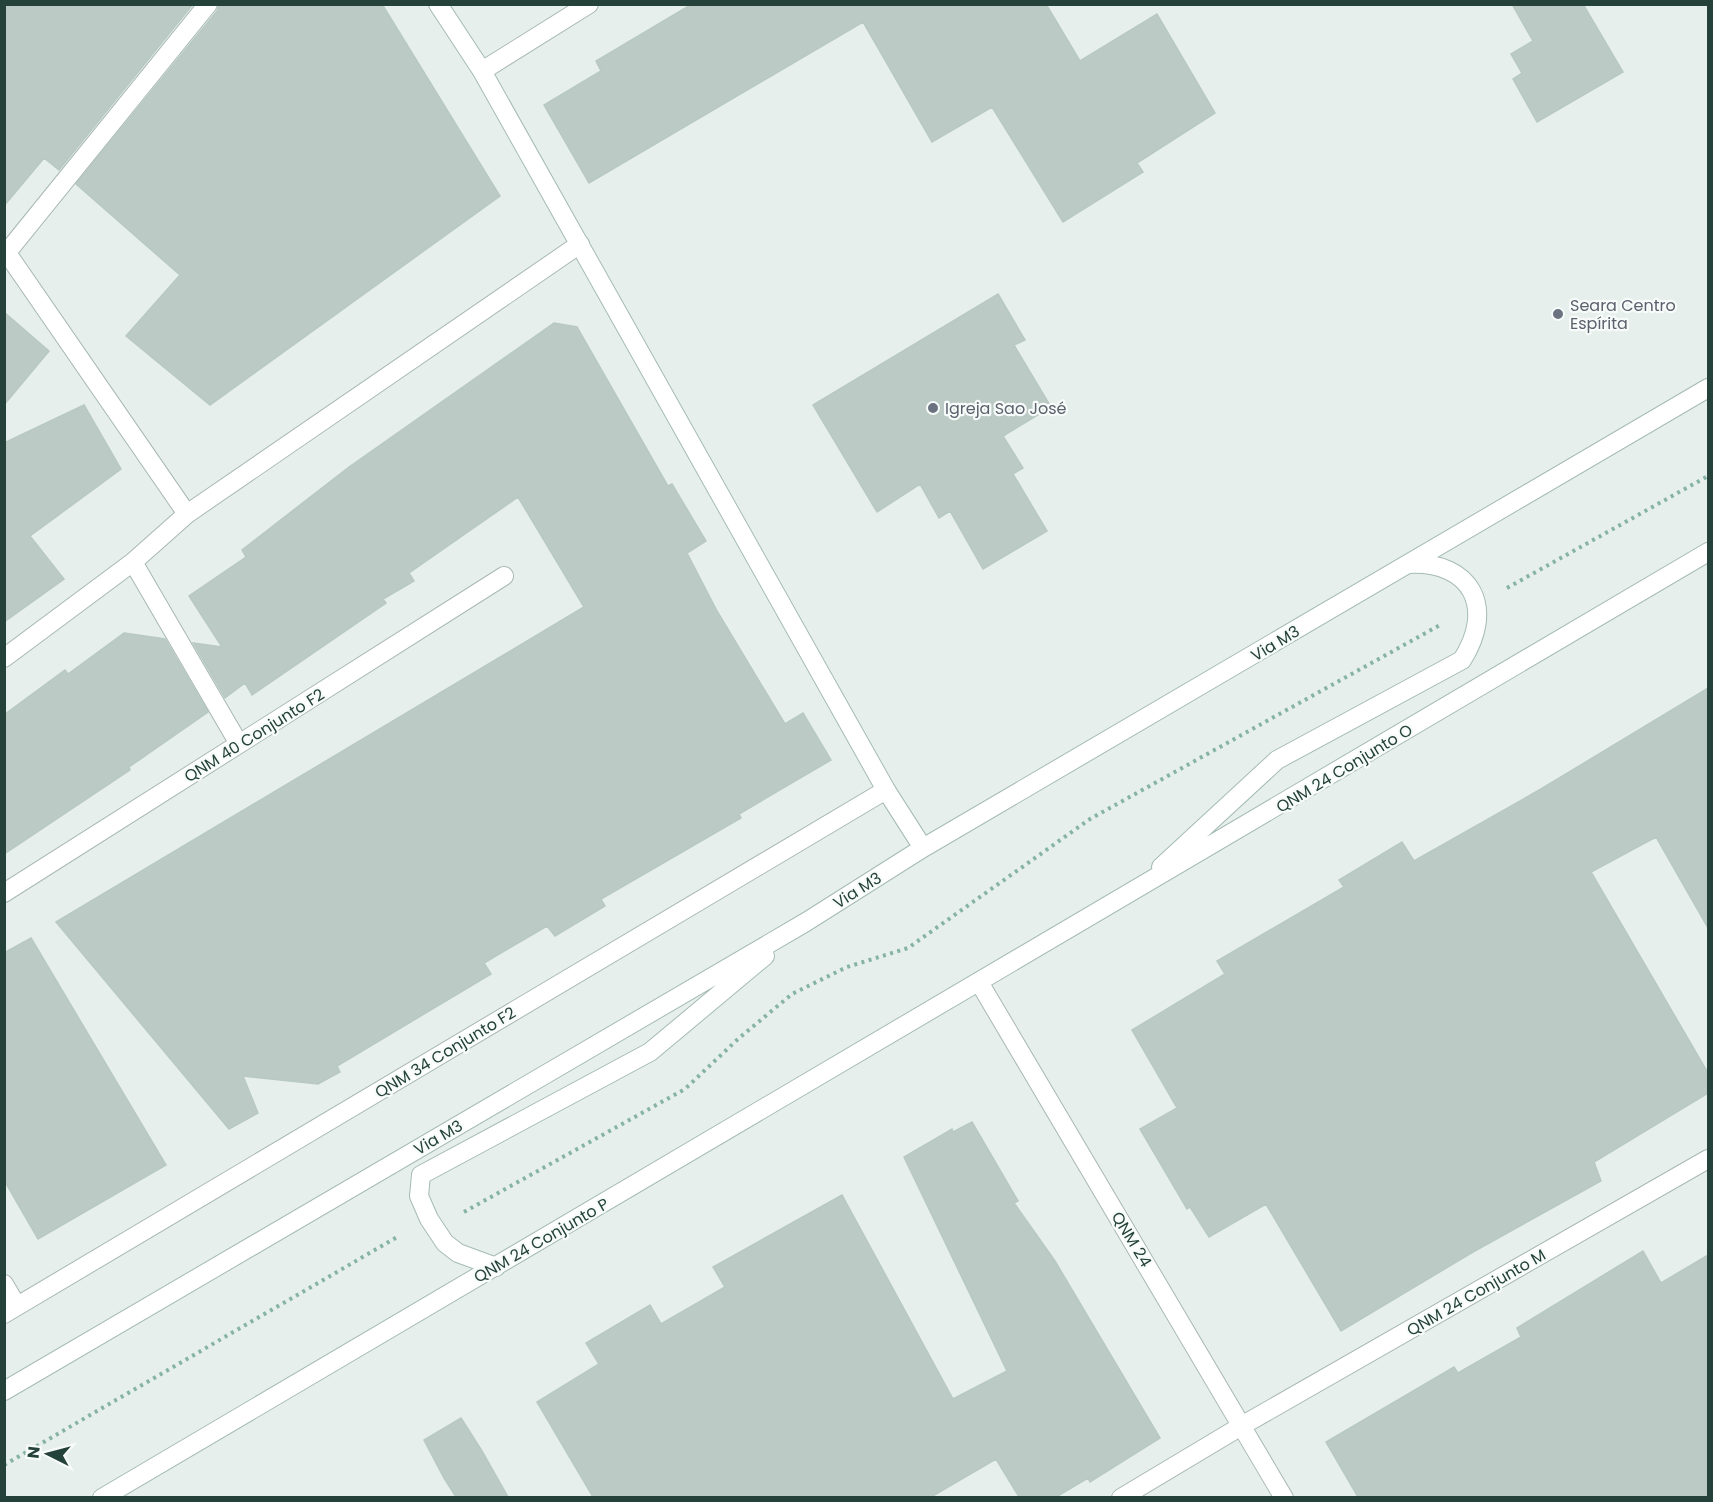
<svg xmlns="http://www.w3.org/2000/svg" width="1713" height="1502" viewBox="0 0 1713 1502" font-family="Poppins,sans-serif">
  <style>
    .building { fill: #bbcac4; stroke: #b8c9c2; stroke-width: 1.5 }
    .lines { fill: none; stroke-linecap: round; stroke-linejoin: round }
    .street-casing { stroke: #a8b8b2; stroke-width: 20 }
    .secondary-casing { stroke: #a4bbb3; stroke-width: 20 }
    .path { stroke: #86b3a5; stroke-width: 4; stroke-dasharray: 3 4.5; stroke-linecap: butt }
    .street { stroke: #fff; stroke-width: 18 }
    .secondary { stroke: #fff; stroke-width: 18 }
    .worship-dot { fill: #6b7280; stroke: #f7fbf9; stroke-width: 2 }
    .labels { text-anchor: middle; stroke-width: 4.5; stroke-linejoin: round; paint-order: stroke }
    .worship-label { font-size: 16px; fill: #5b616d; stroke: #f7fbf9; text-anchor: start }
    .street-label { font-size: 16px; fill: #24423a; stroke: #f7fbf9 }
  </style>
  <rect width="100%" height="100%" fill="#e6efeb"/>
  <path class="building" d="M4,4H193L59,170L44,158L4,206Z
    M219,4H382L500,196L210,405L126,336L180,275L76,184L217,11Z
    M692,4H1046L1080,61L1157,14L1215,113L1137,163L1143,172L1063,222L992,107L932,142L863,22L589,183L544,105L601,71L596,61Z
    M1512,4H1583L1623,72L1537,122L1513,79L1522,73L1511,54L1533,41Z
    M998,294L1025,340L1014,345L1051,407L1003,436L1023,468L1013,474L1047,531L983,569L950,511L939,518L920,484L877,512L813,405Z
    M4,312L49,351L4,405Z
    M554,323L577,327L668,486L672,484L706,541L687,553L717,611L785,724L803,713L831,760L739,814L741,818L601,899L605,906L555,936L547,926L484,963L491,974L337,1066L340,1072L318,1084L243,1076L258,1113L229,1129L56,922L584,607L518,497L409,573L414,581L383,599L386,603L252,695L245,683L225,698L193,643L222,647L189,596L246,557L242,550L349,467Z
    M84,405L121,469L30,536L64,579L4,622V443Z
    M124,633L165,639L208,712L129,767L130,770L4,854V715L65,670L68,674Z
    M1708,688V928L1656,837L1591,872L1708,1073V1093L1594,1162L1601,1181L1473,1252L1341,1331L1266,1204L1209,1237L1190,1207L1187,1209L1140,1129L1177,1108L1132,1030L1225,974L1217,961L1344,887L1339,880L1402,842L1414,861L1541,789Z
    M31,938L166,1165L38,1239L4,1180V953Z
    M972,1122L1018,1201L1014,1203L1055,1261L1160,1438L1090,1482L1088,1478L1056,1497H1019L996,1459L931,1497H593L537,1402L599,1364L586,1343L650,1305L661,1324L725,1287L713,1267L842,1195L953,1399L1007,1371L904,1157L952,1129L953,1132Z
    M1643,1251L1661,1283L1708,1255V1497H1358L1326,1442L1454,1367L1458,1373L1521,1337L1517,1328Z
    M461,1418L482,1451L508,1497H456L444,1478L424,1440Z"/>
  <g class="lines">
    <defs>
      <path id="street" d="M482,71L589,4
        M7,253L187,514
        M4,256L208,4
        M133,562L239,744
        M4,658L133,562L187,514L580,244
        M4,893L504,576
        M979,982L1284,1498
        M4,1284L17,1306
        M4,1314L886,790
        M1121,1498L1243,1425L1708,1159"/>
      <path id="secondary" d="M438,4L482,71L886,790L923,848
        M1161,867L1277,760L1462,660C1495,609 1473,561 1409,564
        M496,1267L458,1253L445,1243L429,1219L419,1196L421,1175L650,1052L765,956
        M4,1391L806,922L923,848L1708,388
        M102,1498L1708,552"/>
    </defs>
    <use href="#street" class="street-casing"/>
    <use href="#secondary" class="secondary-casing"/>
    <path class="path" d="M1507,588L1708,476
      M464,1212L685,1089L738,1039L792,994L847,967L908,948L1090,819L1440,625
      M4,1465L399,1236"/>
    <use href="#street" class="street"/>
    <use href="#secondary" class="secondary"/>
  </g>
  <g class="worship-dot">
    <circle cx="1558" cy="314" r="6"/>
    <circle cx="933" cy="408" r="6"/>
  </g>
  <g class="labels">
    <g class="worship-label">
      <text x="1570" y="311">Seara Centro<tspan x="1570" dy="18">Espírita</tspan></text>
      <text x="945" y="414">Igreja Sao José</text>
    </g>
    <g class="street-label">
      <text transform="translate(1275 643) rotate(-31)" y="6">Via M3</text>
      <text transform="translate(254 735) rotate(-32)" y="6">QNM 40 Conjunto F2</text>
      <text transform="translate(1344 768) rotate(-31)" y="6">QNM 24 Conjunto O</text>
      <text transform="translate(857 890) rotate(-32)" y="6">Via M3</text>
      <text transform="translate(445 1052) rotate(-31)" y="6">QNM 34 Conjunto F2</text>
      <text transform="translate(438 1137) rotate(-30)" y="6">Via M3</text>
      <text transform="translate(1132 1239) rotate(59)" y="6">QNM 24</text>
      <text transform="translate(541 1240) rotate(-30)" y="6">QNM 24 Conjunto P</text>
      <text transform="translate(1476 1292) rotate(-30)" y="6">QNM 24 Conjunto M</text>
    </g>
  </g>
  <rect width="1713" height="1502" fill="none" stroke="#24423a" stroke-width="12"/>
  <g transform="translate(48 1454) rotate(276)" stroke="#f7fbf9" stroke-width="4.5" paint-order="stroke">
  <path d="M0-4.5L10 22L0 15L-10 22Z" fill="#24423a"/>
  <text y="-9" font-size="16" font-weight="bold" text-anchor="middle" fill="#24423a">N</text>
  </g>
</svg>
